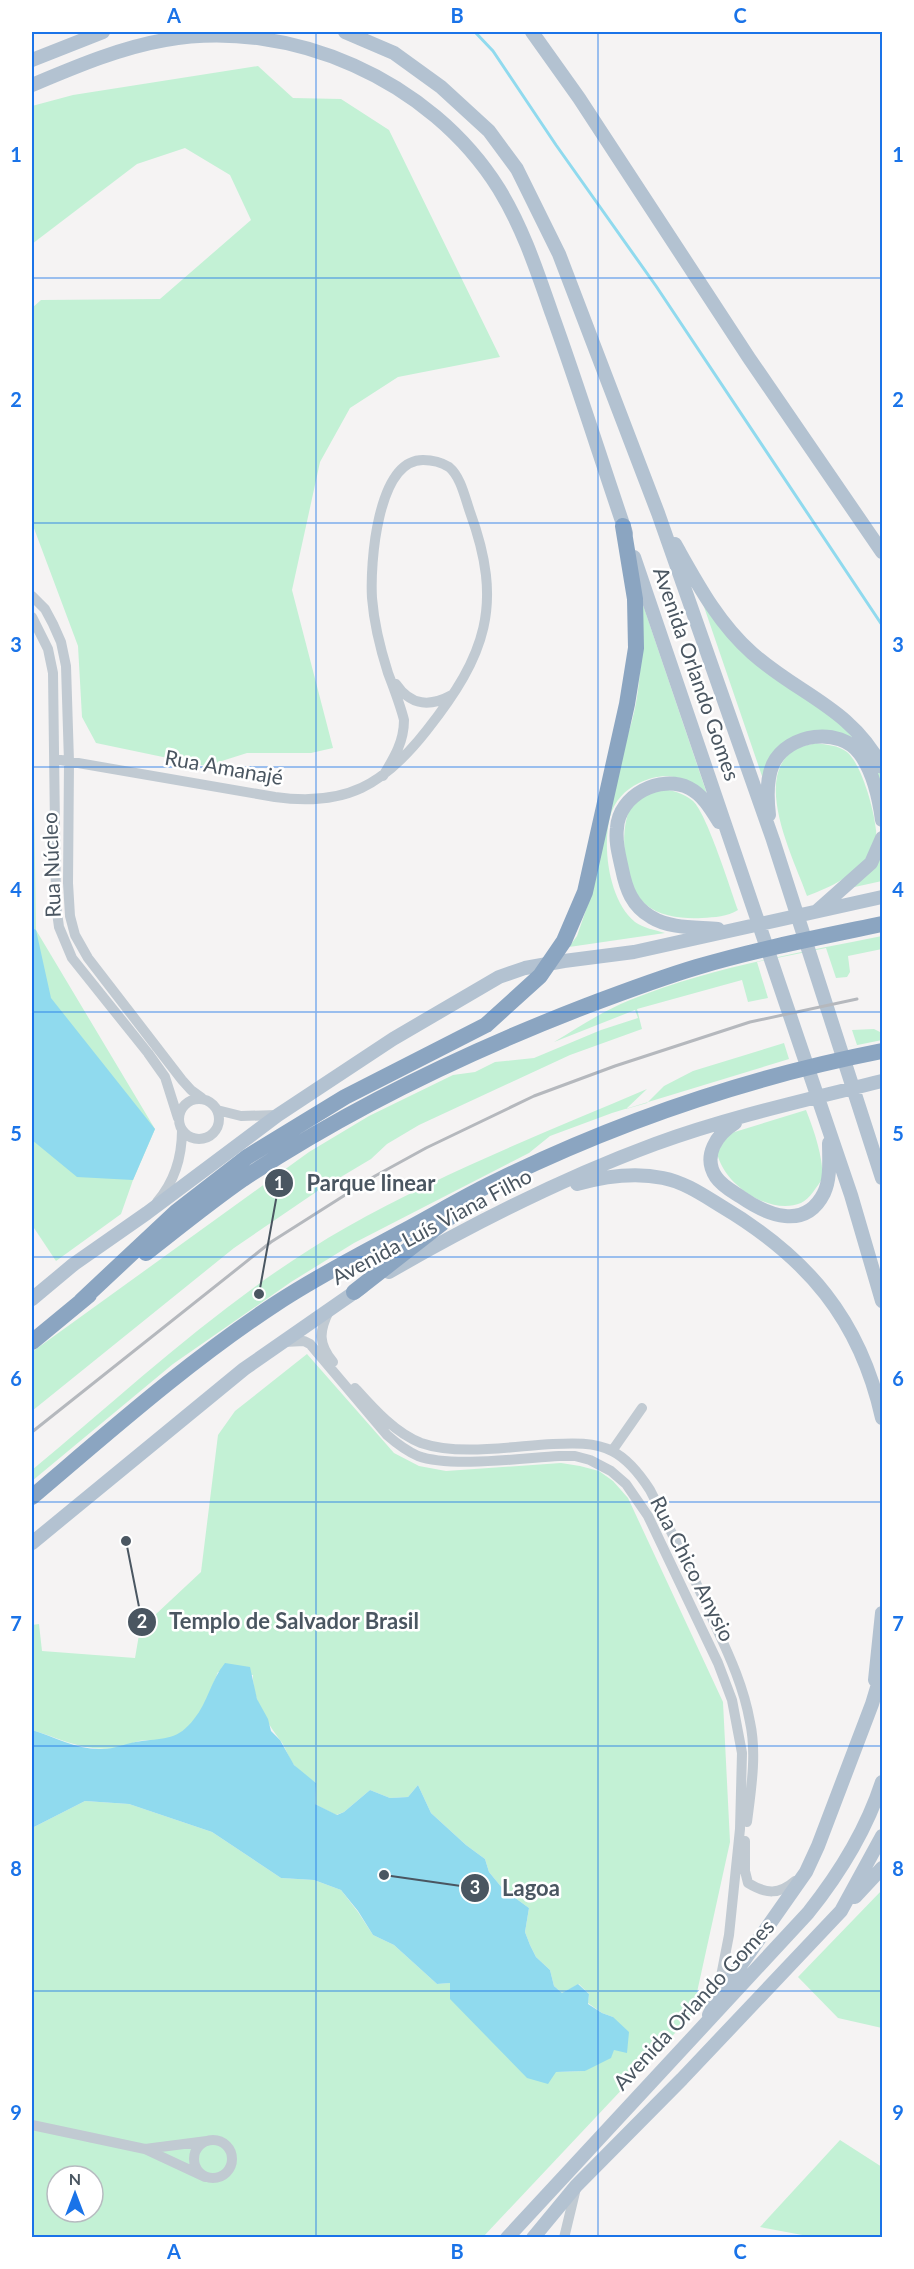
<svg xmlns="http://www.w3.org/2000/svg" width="914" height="2269" viewBox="0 0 914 2269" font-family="Lato,sans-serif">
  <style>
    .green { fill: #c3f1d5; fill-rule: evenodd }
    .water { fill: #90daee }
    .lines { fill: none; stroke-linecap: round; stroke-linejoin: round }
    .stream { stroke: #90daee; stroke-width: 3 }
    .minor { stroke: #c1cad2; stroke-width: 10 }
    .major { stroke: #b3c2d1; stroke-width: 14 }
    .highway { stroke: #8ba5c1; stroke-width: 16 }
    .rail { stroke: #b5b8bd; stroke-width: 3 }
    .grid { fill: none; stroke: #1a73e8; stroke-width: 1.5; stroke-opacity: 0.55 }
    .labels { text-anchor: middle; stroke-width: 5; stroke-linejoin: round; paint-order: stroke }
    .street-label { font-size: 21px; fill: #4a5661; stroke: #fff }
    .leader { fill: none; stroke: #4a5661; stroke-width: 2 }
    .callout-dot { fill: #4a5661; stroke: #fff; stroke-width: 2 }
    .mark-label { font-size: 18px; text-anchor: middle; font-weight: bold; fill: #fff }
    .callout-label { font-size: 22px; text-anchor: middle; font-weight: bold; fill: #4a5661; stroke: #fff; stroke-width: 5; stroke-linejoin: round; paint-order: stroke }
    .neatline { fill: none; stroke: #1a73e8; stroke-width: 2 }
    .grid-label { font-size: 20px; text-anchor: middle; font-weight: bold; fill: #1a73e8 }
  </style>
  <rect width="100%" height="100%" fill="#f5f3f3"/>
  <path class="green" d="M258,66L293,98L341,99L389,130L500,357L398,377L350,408L320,462L292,590L333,748L311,753H247L206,766L96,743L82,717L78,646L32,523V308L41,300L160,299L251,220L230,175L185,148L137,164L32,244V106L73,95Z
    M701,598L846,730L871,758L882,778V797L868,758L811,732L763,779Z
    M642,602L707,794C698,789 688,781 679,778C664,774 652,777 639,783C625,790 614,801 610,817C602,847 609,901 635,922C643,928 655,930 665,933L569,947L577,936L589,901L627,737C643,692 641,648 642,602Z
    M32,669L36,930L155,1129L133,1180L121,1214L56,1261L32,1225Z
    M816,743C827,745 838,745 847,752C862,765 874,810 876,830C877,835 874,847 871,852C857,875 831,887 807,896C794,859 752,779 794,750C800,746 809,745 816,743Z
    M663,789C674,791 683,793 693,801C707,814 730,888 738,910C727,917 715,917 702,918C684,919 660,917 645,904C624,886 618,830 631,807C637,797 652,792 663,789Z
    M882,856V881L850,888L872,869Z
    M882,936V949L848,956L850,972L847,977L836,978L826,948L757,962L768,998L748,1002L742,980L637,1009L642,1029L570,1055L419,1125L387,1144L371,1159L319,1190L234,1248L32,1411V1352L309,1152L369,1116L453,1075L475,1072L495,1062L534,1058L601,1030L638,1018L635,1010L554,1042C579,1027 603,1011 630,1000C711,967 798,953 882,936Z
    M874,1029L882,1033V1040L789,1059L612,1113L550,1136L529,1153L354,1243L291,1282L173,1364L32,1481V1470C133,1386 232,1292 347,1227C442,1173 546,1132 647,1089L626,1109L647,1103L664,1086L693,1071L784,1043L789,1059L857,1045L852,1030Z
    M806,1110C815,1133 822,1154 823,1178C817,1186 810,1199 801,1203C770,1216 724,1185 717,1153L728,1134Z
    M307,1354L394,1453L419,1466L446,1471L561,1463L580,1466L599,1471L613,1481L628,1498L723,1702L730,1842L692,2015L483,2237H32V1828L85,1801L129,1804L212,1832L281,1878L314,1880L341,1890L358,1912L373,1935L394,1945L437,1984L450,1983L556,2072L585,2071L613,2017L602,2013L588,2003L589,1994L579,1984L562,1993L554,1986L550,1970L536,1957L530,1945L525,1932L529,1908L503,1889L489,1872L485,1859L466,1845L431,1813L418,1785L408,1797L390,1798L370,1790L344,1812L336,1815L315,1804L316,1783C309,1778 300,1772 294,1765C288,1758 286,1747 280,1740C267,1723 252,1698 253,1675L218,1672C208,1697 197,1731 167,1739C158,1741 148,1739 139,1741C133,1742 127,1746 121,1747C88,1754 62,1739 32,1730V1625L39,1624L42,1651L135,1658L140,1629L201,1572L218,1435L235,1411ZM57,2176H93V2212H57Z
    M882,1890V2028L838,2018L798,1977Z
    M840,2140L882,2167V2237H813L760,2227Z"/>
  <path class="water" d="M32,928L36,930L51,998L155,1129L133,1180L77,1177L32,1140Z
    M225,1663L250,1667L257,1699L268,1719L271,1731L280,1740L294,1765L316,1783L315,1804L337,1815L344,1812L370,1790L390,1798L408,1797L418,1785L431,1813L466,1845L485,1859L489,1872L503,1889L529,1908L525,1932L530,1945L536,1957L550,1970L554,1986L562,1993L578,1984L589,1994L588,2004L602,2013L613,2017L629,2032L627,2053L614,2050L611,2058L585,2071L556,2072L548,2084L527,2078L450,1999V1983L437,1984L394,1945L373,1935L358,1911L341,1890L314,1880L281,1878L212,1832L129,1804L85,1801L32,1828V1730C55,1737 77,1750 102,1749C116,1749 128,1742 142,1741C165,1738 178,1740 194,1719C208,1702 211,1680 225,1663Z"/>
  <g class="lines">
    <path class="stream" d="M475,32L493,51L556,145L656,286L882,625"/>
    <path class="minor" d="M32,596L45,609L53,624L61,642L66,666L69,762L68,883L70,916L75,935L88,958L182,1080L191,1090L202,1098
      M32,617L48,649L53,673L56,905L59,927L72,958L148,1053L165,1077L178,1118
      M396,684C411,706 430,707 452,695
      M55,759L275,797C346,807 384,785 427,730C486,655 504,605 470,512C465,498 461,477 449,467C441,462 432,460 423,460C377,460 370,564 372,598C374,623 380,648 388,673C394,689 400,704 404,720C404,742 394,758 383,776
      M179 1119a20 20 0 1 1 40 0a20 20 0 1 1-40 0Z
      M217,1110L241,1116L277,1115
      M157,1202C175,1181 182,1157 182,1130
      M329,1311C319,1331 318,1344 333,1362
      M284,1342L304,1341L310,1344L387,1435C396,1443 407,1451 418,1456C451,1468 523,1458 559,1456H575L590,1460L611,1471L626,1484L648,1516L718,1663L732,1700L742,1753L740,1829L729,1935L717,1997
      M355,1388C373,1408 395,1433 421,1443C458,1456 514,1446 553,1444C572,1443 595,1442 612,1451C628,1459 641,1476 650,1490C673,1535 696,1580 716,1627C730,1657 744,1688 750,1722C757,1754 751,1790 747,1822
      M612,1451L642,1408
      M745,1841V1871L748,1883C766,1894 779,1895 795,1881
      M32,2125L145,2149L205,2177
      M194 2159a19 19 0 1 1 38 0a19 19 0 1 1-38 0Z
      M145,2149L207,2141
      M564,2238L576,2188"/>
    <path class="major" d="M345,32L394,53L441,87L489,131L517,169L559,254L658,513L773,840L882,1178
      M532,32L579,98L749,358L882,552
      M32,60L103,32
      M32,85C75,67 119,48 165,40C291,18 431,80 499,189C523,228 537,271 552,314C578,386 601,460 626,533
      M675,544C697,583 718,623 752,653C799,695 850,707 882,767
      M634,557L851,1195L882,1301
      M769,815C767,798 766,780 773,764C788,733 840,726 860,754C874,773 879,798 882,820
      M817,911L871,863L882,838
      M718,929C697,927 670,929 651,917C632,906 626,889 622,869C619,855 615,842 617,828C619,795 660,774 689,788C703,795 711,809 719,822
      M735,1123C717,1134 702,1156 716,1177C722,1186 732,1191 741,1197C767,1215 805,1231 824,1193C831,1178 829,1159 829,1143
      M577,1184C606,1176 634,1172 663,1178C684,1182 703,1195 721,1206C807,1257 860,1319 882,1418
      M389,1272C474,1223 563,1178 655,1144C729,1117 806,1100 882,1081
      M32,1299L74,1264L147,1213L278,1115L393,1039L499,977L525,968L564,961L634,952L882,897
      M32,1543L244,1369L362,1287
      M875,1680L882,1613
      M855,1897L882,1868
      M709,2015L717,1999L806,1872L818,1846L872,1704L882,1671
      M507,2238L808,1913C840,1873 866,1831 882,1782
      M533,2238L576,2186L682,2079L841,1911L882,1836"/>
    <path class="highway" d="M146,1253C178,1228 210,1202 243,1179C350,1108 467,1052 586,1006C623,992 660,978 697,967C758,949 820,937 882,924
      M354,1292L459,1210
      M81,1301L176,1212L247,1157L345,1097L486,1025L540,976L564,941L585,892L627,704L636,648L635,599L623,526
      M32,1342L89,1295
      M32,1497C111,1430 190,1360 277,1303C318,1276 361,1254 404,1231C436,1214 467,1195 499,1180C620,1121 750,1077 882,1051"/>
    <path class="rail" d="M32,1432L271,1242L375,1176L426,1148L534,1096L615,1066L750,1022L857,999"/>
  </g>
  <path class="grid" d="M316,32V2238M598,32V2238M32,278H882M32,523H882M32,767H882M32,1012H882M32,1257H882M32,1502H882M32,1746H882M32,1991H882"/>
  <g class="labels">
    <g class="street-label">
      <text transform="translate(696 674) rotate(71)" y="7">Avenida Orlando Gomes</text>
      <text transform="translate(224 768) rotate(10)" y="7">Rua Amanajé</text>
      <text transform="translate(52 865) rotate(-92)" y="7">Rua Núcleo</text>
      <text transform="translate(432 1227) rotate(-28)" y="7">Avenida Luís Viana Filho</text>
      <text transform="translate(692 1569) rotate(63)" y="7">Rua Chico Anysio</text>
      <text transform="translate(694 2005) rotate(-47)" y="7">Avenida Orlando Gomes</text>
    </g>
  </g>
  <path class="leader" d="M259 1294L279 1183M126 1541L142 1622M384 1875L475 1888"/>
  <g class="callout-dot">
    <circle cx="259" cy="1294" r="6"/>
    <circle cx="126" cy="1541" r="6"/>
    <circle cx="384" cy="1875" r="6"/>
    <circle cx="279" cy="1183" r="15"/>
    <circle cx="142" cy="1622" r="15"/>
    <circle cx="475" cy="1888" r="15"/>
  </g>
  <g class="mark-label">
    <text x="279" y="1190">1</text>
    <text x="142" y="1628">2</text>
    <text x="475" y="1894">3</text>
  </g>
  <g class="callout-label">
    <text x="371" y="1191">Parque linear</text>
    <text x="294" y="1629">Templo de Salvador Brasil</text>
    <text x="531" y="1896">Lagoa</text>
  </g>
  <rect width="914" height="2269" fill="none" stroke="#ffffff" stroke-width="66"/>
  <g transform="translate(75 2194)"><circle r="28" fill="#ffffff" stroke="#b7bbc0" stroke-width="1.5"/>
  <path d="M0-4.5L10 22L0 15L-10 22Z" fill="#1a73e8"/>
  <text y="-9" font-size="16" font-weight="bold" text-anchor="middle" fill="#4a5661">N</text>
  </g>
  <rect x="33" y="33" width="848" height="2203" class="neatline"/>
  <g class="grid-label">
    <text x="174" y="23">A</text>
    <text x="457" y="23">B</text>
    <text x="740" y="23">C</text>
    <text x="16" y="162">1</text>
    <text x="898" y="162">1</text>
    <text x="16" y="407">2</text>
    <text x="898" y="407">2</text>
    <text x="16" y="652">3</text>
    <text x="898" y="652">3</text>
    <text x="16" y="897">4</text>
    <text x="898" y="897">4</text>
    <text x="16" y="1141">5</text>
    <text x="898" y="1141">5</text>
    <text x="16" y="1386">6</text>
    <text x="898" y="1386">6</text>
    <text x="16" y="1631">7</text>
    <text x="898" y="1631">7</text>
    <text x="16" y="1876">8</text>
    <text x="898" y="1876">8</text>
    <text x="16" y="2120">9</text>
    <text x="898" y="2120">9</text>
    <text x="174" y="2259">A</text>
    <text x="457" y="2259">B</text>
    <text x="740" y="2259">C</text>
  </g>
</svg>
